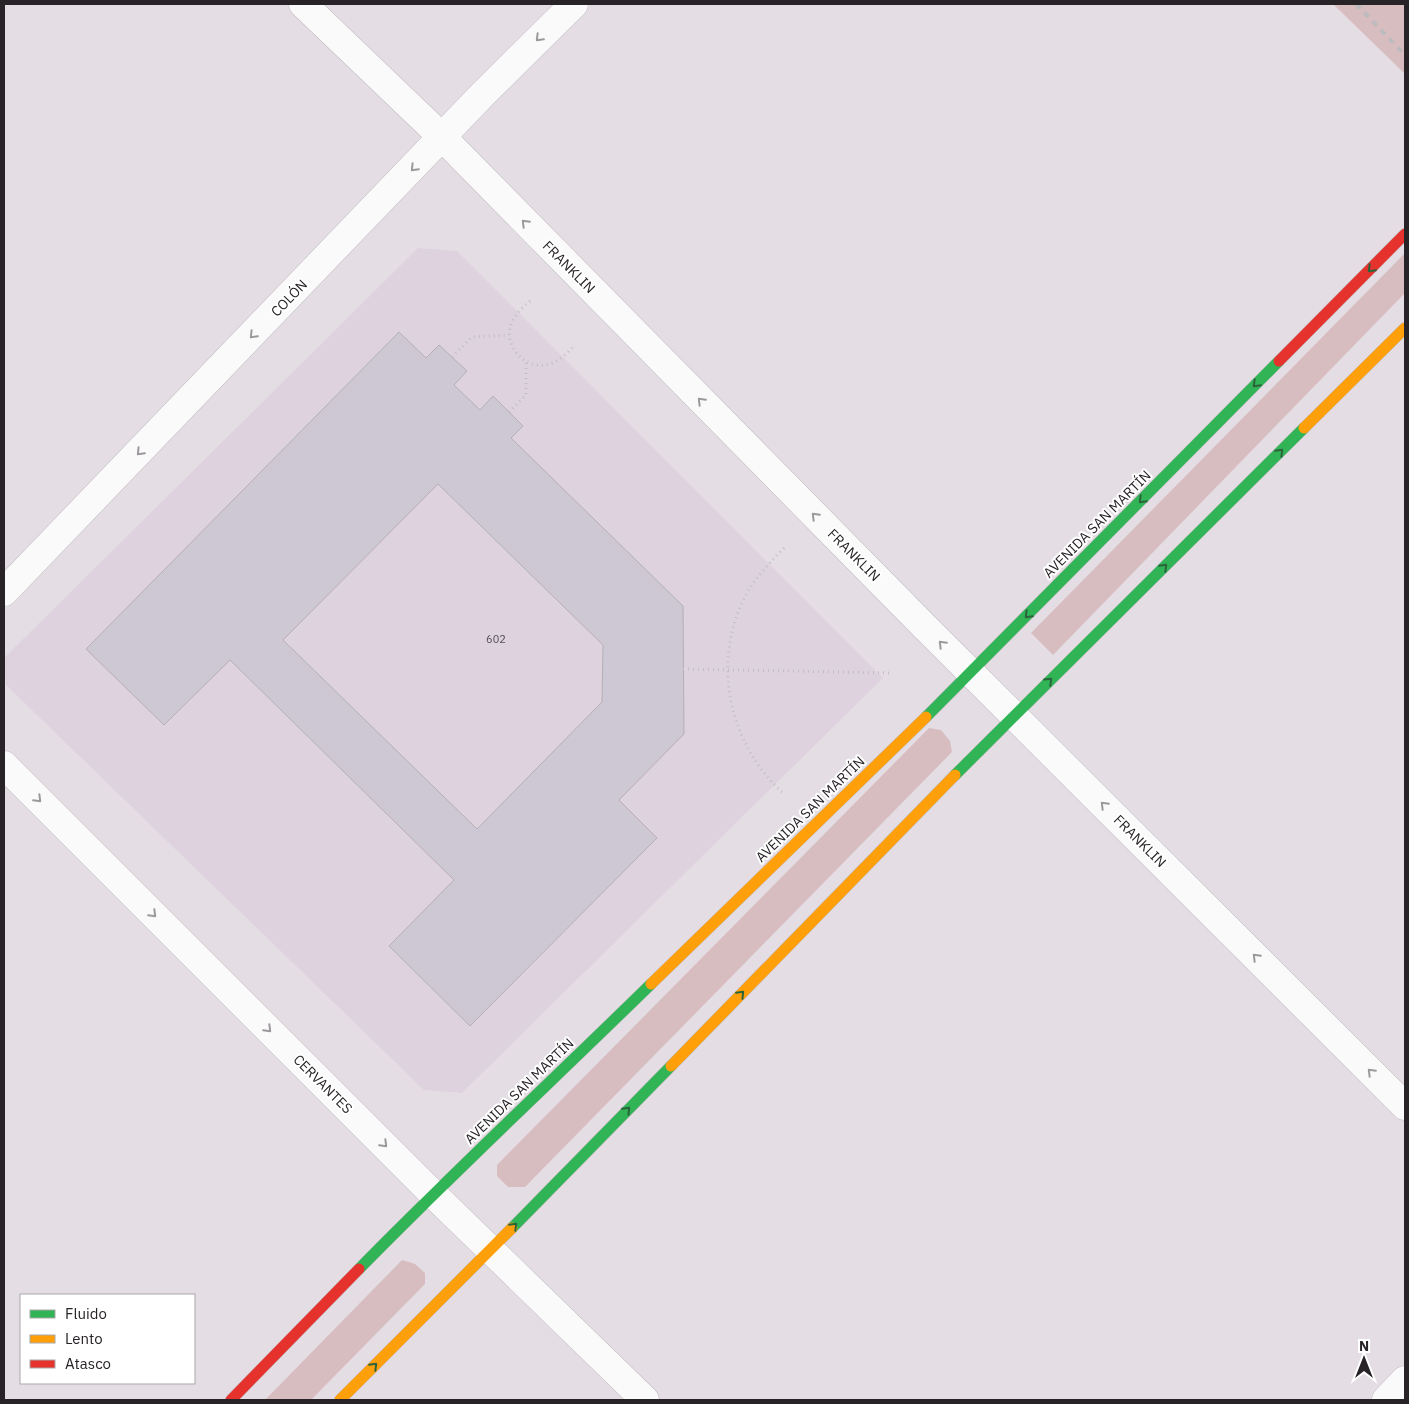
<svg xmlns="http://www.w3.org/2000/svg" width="1409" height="1404" viewBox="0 0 1409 1404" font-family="'IBM Plex Sans',sans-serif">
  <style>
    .built { fill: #ded2de }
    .green { fill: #d8bdc0 }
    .building { fill: #cdc8d3; stroke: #b4b0b5; fill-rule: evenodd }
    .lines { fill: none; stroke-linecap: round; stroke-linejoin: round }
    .street-casing { stroke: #c0bbc0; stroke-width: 29 }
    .fast-casing { stroke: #c0bbc0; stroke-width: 12 }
    .slow-casing { stroke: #c0bbc0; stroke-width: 12 }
    .jam-casing { stroke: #c0bbc0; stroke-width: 12 }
    .path { stroke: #c1bfc1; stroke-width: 3; stroke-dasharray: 1 4; stroke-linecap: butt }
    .street { stroke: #fbfafb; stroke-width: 28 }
    .fast { stroke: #30b455; stroke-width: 11 }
    .slow { stroke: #ff9f0a; stroke-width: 11 }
    .jam { stroke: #e5322d; stroke-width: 11 }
    .rail { stroke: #bdbbbd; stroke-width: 4; stroke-dasharray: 6 6; stroke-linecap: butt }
    .oneway { stroke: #9c999c }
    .oneway2 { stroke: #2b643c }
    .labels { text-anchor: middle; stroke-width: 4; stroke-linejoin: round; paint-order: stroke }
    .number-label { font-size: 11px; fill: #534f55 }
    .street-label { font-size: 14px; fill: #272327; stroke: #fff }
  </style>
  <rect width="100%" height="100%" fill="#e4dee4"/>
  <path class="built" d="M418,248L457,251L883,678L462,1093L424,1090L6,685L4,669V658Z"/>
  <path class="green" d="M1333,4H1405V74Z
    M1405,253V293L1053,655L1031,633Z
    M929,728L941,730L950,741L952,752L525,1187H508L497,1176V1165Z
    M402,1260L415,1264L425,1273V1284L311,1400H265Z"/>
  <path class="building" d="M399,332L426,358L439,345L467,371L454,385L480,410L493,396L523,426L511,438L683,606L684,734L619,800L657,838L470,1026L389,946L454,880L230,660L164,725L86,649ZM438,484L603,645L602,702L477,829L283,640Z"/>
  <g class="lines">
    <defs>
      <path id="street" d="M303,4L443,138L924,626L1405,1106
        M4,592L483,94L574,4
        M4,765L433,1194L645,1400
        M1386,1400L1405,1380"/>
      <path id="fast" d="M926,717L1279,361
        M955,775L1304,428
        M512,1228L671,1066
        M359,1269C454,1172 554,1079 651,984"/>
      <path id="slow" d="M1304,428L1405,328
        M651,984L926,717
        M671,1066L955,775
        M340,1400L512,1228"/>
      <path id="jam" d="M1279,361L1405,234
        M231,1400L359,1269"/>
    </defs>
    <use href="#street" class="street-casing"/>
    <use href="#fast" class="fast-casing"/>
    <use href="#slow" class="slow-casing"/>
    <use href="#jam" class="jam-casing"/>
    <path class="path" d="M530,301C523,307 516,313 512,322C502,344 523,369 546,365C558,363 567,353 575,345
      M452,357L472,337L509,335
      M509,412L526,395V362
      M683,669L893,673
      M782,792C726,741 710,654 750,588C760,573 772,560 785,547"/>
    <use href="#street" class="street"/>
    <use href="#fast" class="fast"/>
    <use href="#slow" class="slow"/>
    <use href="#jam" class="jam"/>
    <path class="rail" d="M1356,4L1405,55"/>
  </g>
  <defs><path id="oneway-chevron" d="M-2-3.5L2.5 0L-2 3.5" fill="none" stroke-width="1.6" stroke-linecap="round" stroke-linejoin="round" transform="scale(1.25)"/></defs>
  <g class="oneway">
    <use href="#oneway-chevron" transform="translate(539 38) rotate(135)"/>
    <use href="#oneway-chevron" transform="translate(414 168) rotate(134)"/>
    <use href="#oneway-chevron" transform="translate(525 223) rotate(-135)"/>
    <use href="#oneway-chevron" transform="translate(253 335) rotate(134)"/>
    <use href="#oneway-chevron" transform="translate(701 401) rotate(-135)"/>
    <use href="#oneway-chevron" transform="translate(140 452) rotate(134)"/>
    <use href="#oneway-chevron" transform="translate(815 516) rotate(-135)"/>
    <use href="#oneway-chevron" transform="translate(942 644) rotate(-135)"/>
    <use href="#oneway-chevron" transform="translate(38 799) rotate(45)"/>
    <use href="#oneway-chevron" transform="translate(1104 805) rotate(-135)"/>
    <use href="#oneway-chevron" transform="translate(153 914) rotate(45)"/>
    <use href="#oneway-chevron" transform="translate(1256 957) rotate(-135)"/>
    <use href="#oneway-chevron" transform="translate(268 1029) rotate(45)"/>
    <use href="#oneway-chevron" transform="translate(1371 1072) rotate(-135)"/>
    <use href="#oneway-chevron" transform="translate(384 1144) rotate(45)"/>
  </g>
  <g class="oneway2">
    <use href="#oneway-chevron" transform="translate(1371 269) rotate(135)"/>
    <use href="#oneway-chevron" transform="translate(1256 384) rotate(135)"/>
    <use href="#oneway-chevron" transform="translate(1280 452) rotate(-45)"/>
    <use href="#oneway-chevron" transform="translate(1142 500) rotate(135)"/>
    <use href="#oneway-chevron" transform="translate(1164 567) rotate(-45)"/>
    <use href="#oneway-chevron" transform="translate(1028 615) rotate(135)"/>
    <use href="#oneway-chevron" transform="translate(1049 681) rotate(-44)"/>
    <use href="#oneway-chevron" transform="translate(741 994) rotate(-46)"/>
    <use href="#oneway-chevron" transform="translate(627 1110) rotate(-46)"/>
    <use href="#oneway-chevron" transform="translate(514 1226) rotate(-45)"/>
    <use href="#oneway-chevron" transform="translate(374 1366) rotate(-45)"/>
  </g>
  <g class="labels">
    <g class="number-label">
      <text x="496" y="643">602</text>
    </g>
    <g class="street-label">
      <text transform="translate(569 267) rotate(45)" y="5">FRANKLIN</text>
      <text transform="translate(289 298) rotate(-46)" y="5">COLÓN</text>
      <text transform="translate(1097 524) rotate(-45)" y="5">AVENIDA SAN MARTÍN</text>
      <text transform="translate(854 555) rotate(45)" y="5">FRANKLIN</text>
      <text transform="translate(810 809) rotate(-44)" y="5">AVENIDA SAN MARTÍN</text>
      <text transform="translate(1140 841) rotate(45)" y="5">FRANKLIN</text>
      <text transform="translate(323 1084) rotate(45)" y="5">CERVANTES</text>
      <text transform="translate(519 1091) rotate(-44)" y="5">AVENIDA SAN MARTÍN</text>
    </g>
  </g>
  <rect width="1409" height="1404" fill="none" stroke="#272327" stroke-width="10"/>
  <rect x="20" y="1294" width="175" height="90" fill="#ffffff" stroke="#a9a7a9"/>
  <rect x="30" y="1310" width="25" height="8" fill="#30b455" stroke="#a9a7a9"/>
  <text x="65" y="1319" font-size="15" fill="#272327">Fluido</text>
  <rect x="30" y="1335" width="25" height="8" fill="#ff9f0a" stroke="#a9a7a9"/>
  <text x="65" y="1344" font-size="15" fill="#272327">Lento</text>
  <rect x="30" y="1360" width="25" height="8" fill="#e5322d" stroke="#a9a7a9"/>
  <text x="65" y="1369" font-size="15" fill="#272327">Atasco</text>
  <g transform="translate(1364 1359)" stroke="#ffffff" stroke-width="4" paint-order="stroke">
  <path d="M0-4L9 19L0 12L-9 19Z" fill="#272327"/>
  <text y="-8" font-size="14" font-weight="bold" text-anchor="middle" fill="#272327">N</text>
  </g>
</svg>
